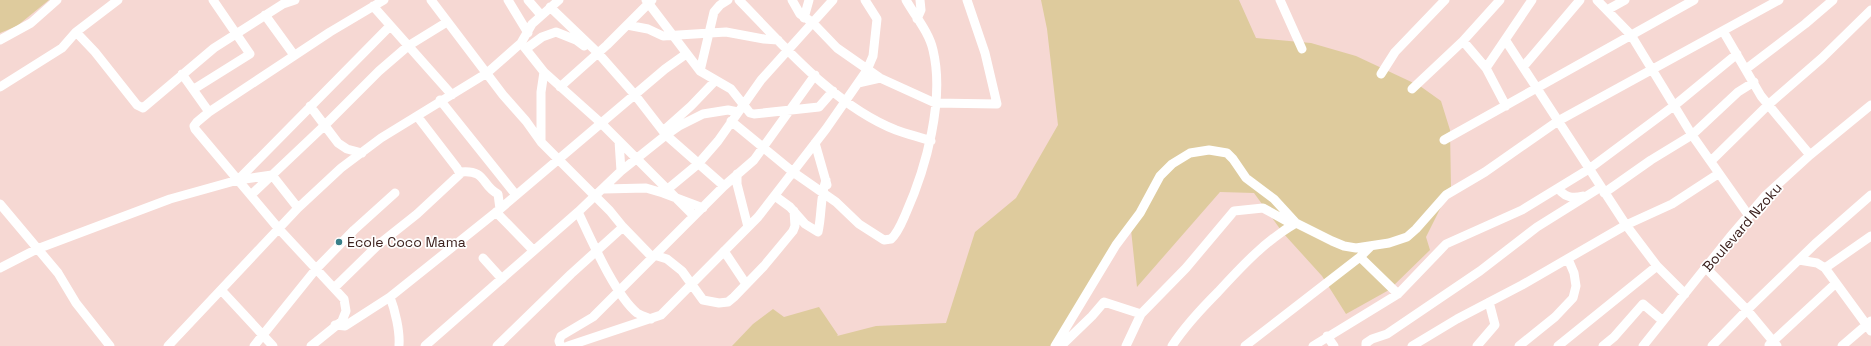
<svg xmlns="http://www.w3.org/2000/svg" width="1871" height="346" viewBox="0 0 1871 346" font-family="'Space Grotesk',sans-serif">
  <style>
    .green { fill: #decb9d }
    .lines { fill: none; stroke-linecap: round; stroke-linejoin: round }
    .minor { stroke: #fff; stroke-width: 9 }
    .poi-dot { fill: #387f89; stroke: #fff; stroke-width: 1.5 }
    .labels { text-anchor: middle; stroke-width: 3.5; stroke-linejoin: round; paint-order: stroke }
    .street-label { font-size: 14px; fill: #3b201d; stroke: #fff }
    .poi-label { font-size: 14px; fill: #3b201d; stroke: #fff; text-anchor: start }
  </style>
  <rect width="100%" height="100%" fill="#f6d8d3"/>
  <path class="green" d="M0,0H49L17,26L0,33Z
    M1041,0H1239L1256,38L1311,43L1356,56L1420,86L1441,101L1450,130L1451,187L1426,237L1430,250L1389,290L1346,314L1322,276L1283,233L1254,193L1220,192L1137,287L1130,220L1052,346H732L753,324L773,309L784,317L819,307L838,335L837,336L876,326L946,323L975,232L1016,198L1058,125L1047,29Z"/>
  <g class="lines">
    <path class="minor" d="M431,0L503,95L526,121L541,142L610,211L623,227L652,257
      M508,0L528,33
      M528,0L541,15
      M646,0L700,71L731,89L750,113L754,114L819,107L833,91
      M739,0C784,46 835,106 896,130C907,134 919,137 931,141
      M792,0L800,14L812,22L837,48L880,78L935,103L997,104L985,53L967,0
      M1280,0L1302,49
      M1597,0L1631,35L1692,135L1749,216
      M373,6L452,95
      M550,7L598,53L635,95L666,135L724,186
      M1607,10L1625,0
      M265,15L294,55
      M804,18L809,0
      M917,19L921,10L920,0
      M627,25L648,29L663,36L726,32L764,39L778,40
      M1723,31L1761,96L1810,155
      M76,32L95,52L137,105L143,108L214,48L283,4L295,0
      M0,40L31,23L57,0
      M1463,41L1486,68L1506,106
      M1506,41L1626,225L1657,266L1685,294
      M521,43L544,72L601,123L694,216
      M527,48L542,37L556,32L576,40L584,46
      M1523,67L1580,0
      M1486,68L1532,0
      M1746,69L1805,24L1833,0
      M700,71L714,12L720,5L728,0
      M182,74L209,112
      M1381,74L1395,52L1445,0
      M858,83L880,78
      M0,87L62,48L76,32L118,0
      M560,87L607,45L652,0
      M194,89L250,54L213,0
      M1412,89L1463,41L1500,0
      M440,100L516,195
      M310,106L338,143L347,149L362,153
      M731,121L793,172L836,202L859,224L884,240L891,239C898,233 902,222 906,213C926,168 945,100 933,50C929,32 915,16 906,0
      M663,131L691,106L715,81
      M1444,140L1694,0
      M619,141L621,171
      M541,142V92L544,72
      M815,143L827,185
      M1711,161L1768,105L1822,58L1871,10
      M460,172C487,169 481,186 498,194L500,209
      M737,174V184L748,227
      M238,180L390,26
      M1558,188C1564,197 1572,199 1583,196
      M604,189L646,188L663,193L703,208
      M663,193L698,164L718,141L761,80L833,0
      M1604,193L1651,160L1692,135L1738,92L1754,82
      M251,195L325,125L379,71L408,46L447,22
      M775,196L790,207L805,224L818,232C822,215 820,197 826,180
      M0,204L58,273L76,303L110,346
      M496,212L533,250
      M578,212C591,239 615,295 637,313C642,316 646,317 651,319
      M724,251L746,284
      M654,255L667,259L682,271L703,300L719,303L728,302L734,297L764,266L793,231L795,226L794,211
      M1360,257L1398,294
      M483,258L502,279
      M1799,260L1817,263L1825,268L1871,331
      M0,268L37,249L170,199L238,180L272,175L298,208
      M1706,268L1747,310L1777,346
      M1825,268L1871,236
      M334,288L378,245L417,214L460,174L457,168L417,116
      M222,291L273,346
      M390,297C395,310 400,331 399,345
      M335,325L345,326L390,297L500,209L665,69L686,54
      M1327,336L1334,346
      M1769,345L1836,283
      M168,346L298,208L341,168L381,138L487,73L521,43L532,24L559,0
      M254,346L316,269L354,230L395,193
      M311,346L342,321L346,311L344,299L279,229L195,129L194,126L197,122L209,112L330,32L384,0
      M425,346L578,212L621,171L666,135L679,126L703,114L728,110L738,112
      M497,346L571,274L623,227
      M561,346L559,341L561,336L593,317L724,186L754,160L815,75
      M568,346L661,315L758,217L826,129L867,70L873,56L877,19L865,0
      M1055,346L1116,245L1140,213L1160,176L1172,164L1190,153L1209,150L1227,153L1233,159L1246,178L1274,199L1296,223L1332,241L1344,246L1356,248L1389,243L1407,237L1416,229L1446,195L1485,172L1558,121L1779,0
      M1061,346L1092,316L1104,302L1141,314
      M1126,346L1141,314L1186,268L1234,211L1263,208L1292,224
      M1172,346C1185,326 1201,309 1218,292C1241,267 1266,240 1296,223
      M1245,346L1360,257L1370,247
      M1313,346L1398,294L1446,244L1522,210L1589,169L1675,105L1737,54
      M1366,346V343L1372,339L1387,334L1480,271L1537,227L1601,187
      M1412,346L1457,319L1522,285L1626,225L1672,204L1718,174
      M1477,346L1495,325L1489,302
      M1519,346L1555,317L1573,298L1576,286L1574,273L1568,259
      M1558,346L1657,266
      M1603,346L1614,337L1643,304L1663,321
      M1643,346L1730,237L1766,195L1810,155L1871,105
      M1712,346L1747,310L1815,244L1871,195
      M1842,346L1871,321"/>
  </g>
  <circle class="poi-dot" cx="339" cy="242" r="4"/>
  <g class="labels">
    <g class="street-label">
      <text transform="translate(1742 227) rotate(-49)" y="5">Boulevard Nzoku</text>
    </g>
    <g class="poi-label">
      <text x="347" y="247">Ecole Coco Mama</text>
    </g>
  </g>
</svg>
